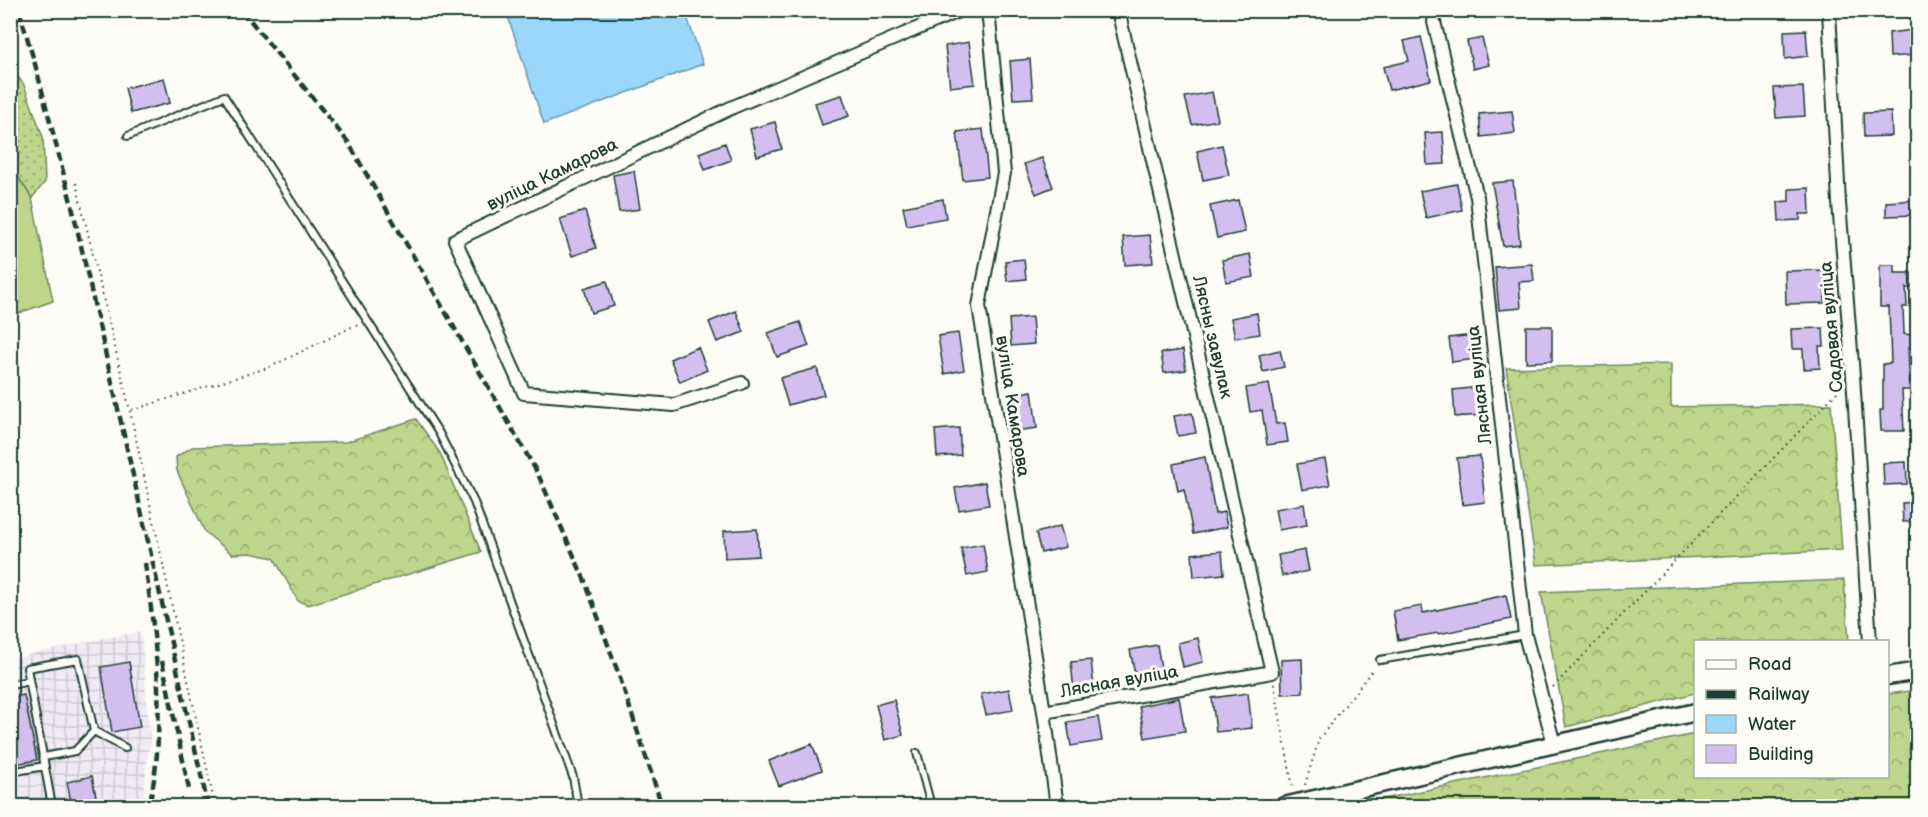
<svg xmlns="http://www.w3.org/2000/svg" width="1928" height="817" viewBox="0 0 1928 817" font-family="'Balsamiq Sans',sans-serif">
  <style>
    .industrial { fill: url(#industrial-grid) }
    .grass { fill: url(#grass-dots); stroke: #6e8a60; stroke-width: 1.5 }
    .forest { fill: url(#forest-crowns); stroke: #6e8a60; stroke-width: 1.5 }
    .green { fill: #bed68c; stroke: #6e8a60; stroke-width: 1.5 }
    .water { fill: #9ad7fb; stroke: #6999ab; stroke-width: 1.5 }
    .building { fill: #d2bff0; stroke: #1f3d34; stroke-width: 1.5 }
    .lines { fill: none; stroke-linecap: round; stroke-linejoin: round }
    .service-casing { stroke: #1f3d34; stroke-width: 10 }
    .minor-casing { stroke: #1f3d34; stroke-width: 16 }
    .secondary-casing { stroke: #1f3d34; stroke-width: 21 }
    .path { stroke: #1f3d34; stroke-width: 2; stroke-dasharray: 1.5 4.5; stroke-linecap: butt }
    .service { stroke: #fdfcf7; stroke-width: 6 }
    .minor { stroke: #fdfcf7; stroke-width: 12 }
    .secondary { stroke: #fdfcf7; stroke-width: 16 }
    .rail { stroke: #1f3d34; stroke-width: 4.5; stroke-dasharray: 9 4.5; stroke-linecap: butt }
    .labels { text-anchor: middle; stroke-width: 6; stroke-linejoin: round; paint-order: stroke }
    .street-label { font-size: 18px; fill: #1f3d34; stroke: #fdfcf7 }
  </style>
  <defs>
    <pattern id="industrial-grid" width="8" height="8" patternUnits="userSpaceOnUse" patternTransform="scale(1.5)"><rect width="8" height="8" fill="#f0eaf5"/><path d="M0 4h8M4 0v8" fill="none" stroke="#cdcad3"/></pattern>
    <pattern id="grass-dots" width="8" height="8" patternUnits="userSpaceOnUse" patternTransform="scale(1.5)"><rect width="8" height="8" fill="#bed68c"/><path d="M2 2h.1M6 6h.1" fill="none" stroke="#9aaf73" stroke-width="1.8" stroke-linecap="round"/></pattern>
    <pattern id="forest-crowns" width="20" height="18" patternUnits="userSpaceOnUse" patternTransform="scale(1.5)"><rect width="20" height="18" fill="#bed68c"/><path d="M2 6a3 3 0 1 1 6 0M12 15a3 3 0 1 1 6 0" fill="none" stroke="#9aaf73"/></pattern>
  </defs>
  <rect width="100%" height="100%" fill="#fdfcf7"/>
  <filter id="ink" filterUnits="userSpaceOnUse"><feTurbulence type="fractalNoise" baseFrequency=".0167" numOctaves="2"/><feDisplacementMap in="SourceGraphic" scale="12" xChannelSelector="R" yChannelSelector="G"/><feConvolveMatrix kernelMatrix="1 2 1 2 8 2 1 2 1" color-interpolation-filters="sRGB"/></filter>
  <g filter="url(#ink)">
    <path class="industrial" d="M141,632L150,739L142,806H11L10,674L16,673L14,658L100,639Z"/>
    <path class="grass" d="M10,66L24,85L43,137L45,182L32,198L11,166Z"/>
    <path class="forest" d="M1671,364V407L1831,404L1842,550L1536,565L1506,368Z
      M416,419L440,453L481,552L308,605L298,601L274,558L250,553L232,554L205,532L177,471L176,457L192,447L346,442Z
      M1844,580L1849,641L1696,642L1695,693L1566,727L1541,592Z
      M1917,690V806H1350L1695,734L1696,776H1888V694Z"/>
    <path class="green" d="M10,166L32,198L53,301L11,316Z"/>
    <path class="water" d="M506,11H685L703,64L544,124Z"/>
    <path class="building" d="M1806,30L1808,56L1785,59L1784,31Z
      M1913,30L1915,55L1890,57L1889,33Z
      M1421,37L1431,80L1389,90L1383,67L1409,61L1404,41Z
      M1482,38L1489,65L1473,69L1467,41Z
      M969,42L975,84L950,87L945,46Z
      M1030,59L1033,98L1013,99L1010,61Z
      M164,78L170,103L131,113L125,88Z
      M1803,87L1805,116L1776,118L1774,88Z
      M1212,92L1218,120L1192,125L1185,97Z
      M842,95L849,116L822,125L815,103Z
      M1512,111L1515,133L1481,137L1479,114Z
      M1891,112L1892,136L1864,137L1863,113Z
      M775,122L782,149L757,156L750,129Z
      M983,129L988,177L963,180L957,132Z
      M1443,132L1445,164L1427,165L1425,133Z
      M725,143L731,160L705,170L699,153Z
      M1222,145L1229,175L1203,180L1197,151Z
      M1042,158L1053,187L1036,194L1024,164Z
      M634,171L640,209L619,212L613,175Z
      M1513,181L1520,244L1503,246L1492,183Z
      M1457,184L1462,210L1426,218L1420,191Z
      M1809,188L1810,214H1800V220L1779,221L1778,202L1789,201V189Z
      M943,199L946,218L907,225L903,207Z
      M1238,200L1245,232L1217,238L1210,206Z
      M1917,200V215L1886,216V202Z
      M585,211L596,248L572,256L560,219Z
      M1150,235L1153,263L1125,265L1123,237Z
      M1250,254L1254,277L1226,282L1222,260Z
      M1024,259L1026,279L1007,281L1005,261Z
      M1532,264L1534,281L1519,282L1521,308L1499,310L1495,267Z
      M1880,265H1895V273H1911V288H1906L1907,307H1903L1904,334L1912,335V348H1908L1910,390H1902L1904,431H1881L1880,410H1883V364L1891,363L1889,307H1880Z
      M1824,270L1825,303L1786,304L1785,271Z
      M607,281L614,306L591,313L584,288Z
      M736,311L744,332L717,342L709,322Z
      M1257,313L1260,334L1235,338L1231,318Z
      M1032,317L1034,344L1011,346L1009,319Z
      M800,322L809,346L777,357L768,333Z
      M1526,326H1552V361L1526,362Z
      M1823,328L1824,346H1819L1820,368L1804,369L1803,349H1792L1791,329Z
      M958,333L964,370L944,374L938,336Z
      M1473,335L1476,359L1452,362L1449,338Z
      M698,347L707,370L680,382L670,359Z
      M1183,350L1186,370L1164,373L1161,353Z
      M1280,350L1284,367L1263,372L1259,355Z
      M817,368L824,395L788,405L780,378Z
      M1269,384L1276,424L1285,423L1288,442L1267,445L1262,410L1250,412L1246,388Z
      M1479,387L1482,415L1455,417L1453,390Z
      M1032,391L1037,428L1016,431L1010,395Z
      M1192,413L1196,433L1178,436L1174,416Z
      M959,428L961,455L937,457L935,430Z
      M1480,456L1485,502L1463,505L1457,458Z
      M1205,457L1215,514L1224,512L1227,527L1193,534L1184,489L1178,491L1173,464Z
      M1325,459L1330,485L1302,490L1297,464Z
      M1906,462L1907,484L1884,485L1883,463Z
      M985,482L989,505L959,510L955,488Z
      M1917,502V521L1903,522L1902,503Z
      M1304,504L1307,525L1279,530L1275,509Z
      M1060,526L1066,547L1041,553L1036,533Z
      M757,529L759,556L725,558L724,531Z
      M983,544L988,572L967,576L961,548Z
      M1305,550L1309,571L1282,576L1278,555Z
      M1222,551L1224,574L1194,577L1192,554Z
      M1506,595L1511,619L1439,634L1438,633L1398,640L1393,611L1422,606L1423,613Z
      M1198,638L1203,662L1183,667L1178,643Z
      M1157,645L1162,674L1136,679L1130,650Z
      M1302,659L1303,693L1282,694L1281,660Z
      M1091,660L1094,688L1074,691L1071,662Z
      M129,662L140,727L112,732L101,667Z
      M1009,689L1013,710L986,715L981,694Z
      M1248,693L1252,728L1216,732L1212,698Z
      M24,695L37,760L10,765V698Z
      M1179,698L1185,731L1145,738L1139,706Z
      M894,700L903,735L885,740L876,705Z
      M1098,717L1102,741L1071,746L1067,722Z
      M812,744L822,770L779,786L769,761Z
      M92,776L98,807H72L67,782Z"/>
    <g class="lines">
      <defs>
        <path id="service" d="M128,136L224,96L439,433L474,502L573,777L578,806
          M1380,660L1525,635
          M10,685L29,681
          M94,731L125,748
          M917,753L931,806
          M44,757L75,751L94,731L78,659L27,668L52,806
          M10,772L45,766"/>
        <path id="minor" d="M988,10L1004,173L979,306L1044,712L1057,806
          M1829,10L1839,203L1853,376L1870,642
          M1434,22L1477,197L1525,635L1554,744
          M742,383L674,405L524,393L455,240L733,107L961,10
          M1044,712L1272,672L1118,10"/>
        <path id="secondary" d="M1888,676L1918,671
          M1284,806L1696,712"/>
      </defs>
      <use href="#service" class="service-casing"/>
      <use href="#minor" class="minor-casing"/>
      <use href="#secondary" class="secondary-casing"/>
      <path class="path" d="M76,183L130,411L215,806
        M132,410L270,367L358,324
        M1274,684L1293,788
        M1553,687L1840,389
        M1305,785L1319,739L1374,668"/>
      <use href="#service" class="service"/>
      <use href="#minor" class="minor"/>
      <use href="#secondary" class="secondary"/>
      <path class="rail" d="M19,10L35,64L72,206L208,806
        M242,10L348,142L538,474L585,581L620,678L662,806
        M145,563C156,643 167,727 149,806
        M162,661L189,789"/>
    </g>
  </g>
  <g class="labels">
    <g class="street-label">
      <text transform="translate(552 174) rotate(-26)" y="6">вуліца Камарова</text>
      <text transform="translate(1831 327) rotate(-95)" y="6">Садовая вуліца</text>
      <text transform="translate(1213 337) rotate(77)" y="6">Лясны завулак</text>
      <text transform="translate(1479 385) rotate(-96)" y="6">Лясная вуліца</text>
      <text transform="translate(1013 406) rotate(81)" y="6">вуліца Камарова</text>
      <text transform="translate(1119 681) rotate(-10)" y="6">Лясная вуліца</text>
    </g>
  </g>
  <rect width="1928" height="817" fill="none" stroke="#fdfcf7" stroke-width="36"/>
  <rect x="18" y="18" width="1892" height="781" fill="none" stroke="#1f3d34" stroke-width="2" filter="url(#ink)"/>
  <rect x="1694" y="640" width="195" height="138" fill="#fdfcf7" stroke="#a4b0a9" stroke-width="1.5"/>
  <rect x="1706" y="660" width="30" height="9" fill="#fdfcf7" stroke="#a4b0a9" stroke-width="1.5"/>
  <text x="1748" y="670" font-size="18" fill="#1f3d34">Road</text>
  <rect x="1706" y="690" width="30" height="9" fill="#1f3d34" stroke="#a4b0a9" stroke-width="1.5"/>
  <text x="1748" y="700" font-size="18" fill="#1f3d34">Railway</text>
  <rect x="1706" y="715" width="30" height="18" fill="#9ad7fb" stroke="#a4b0a9" stroke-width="1.5"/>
  <text x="1748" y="730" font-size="18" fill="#1f3d34">Water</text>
  <rect x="1706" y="745" width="30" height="18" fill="#d2bff0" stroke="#a4b0a9" stroke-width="1.5"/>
  <text x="1748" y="760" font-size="18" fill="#1f3d34">Building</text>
</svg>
